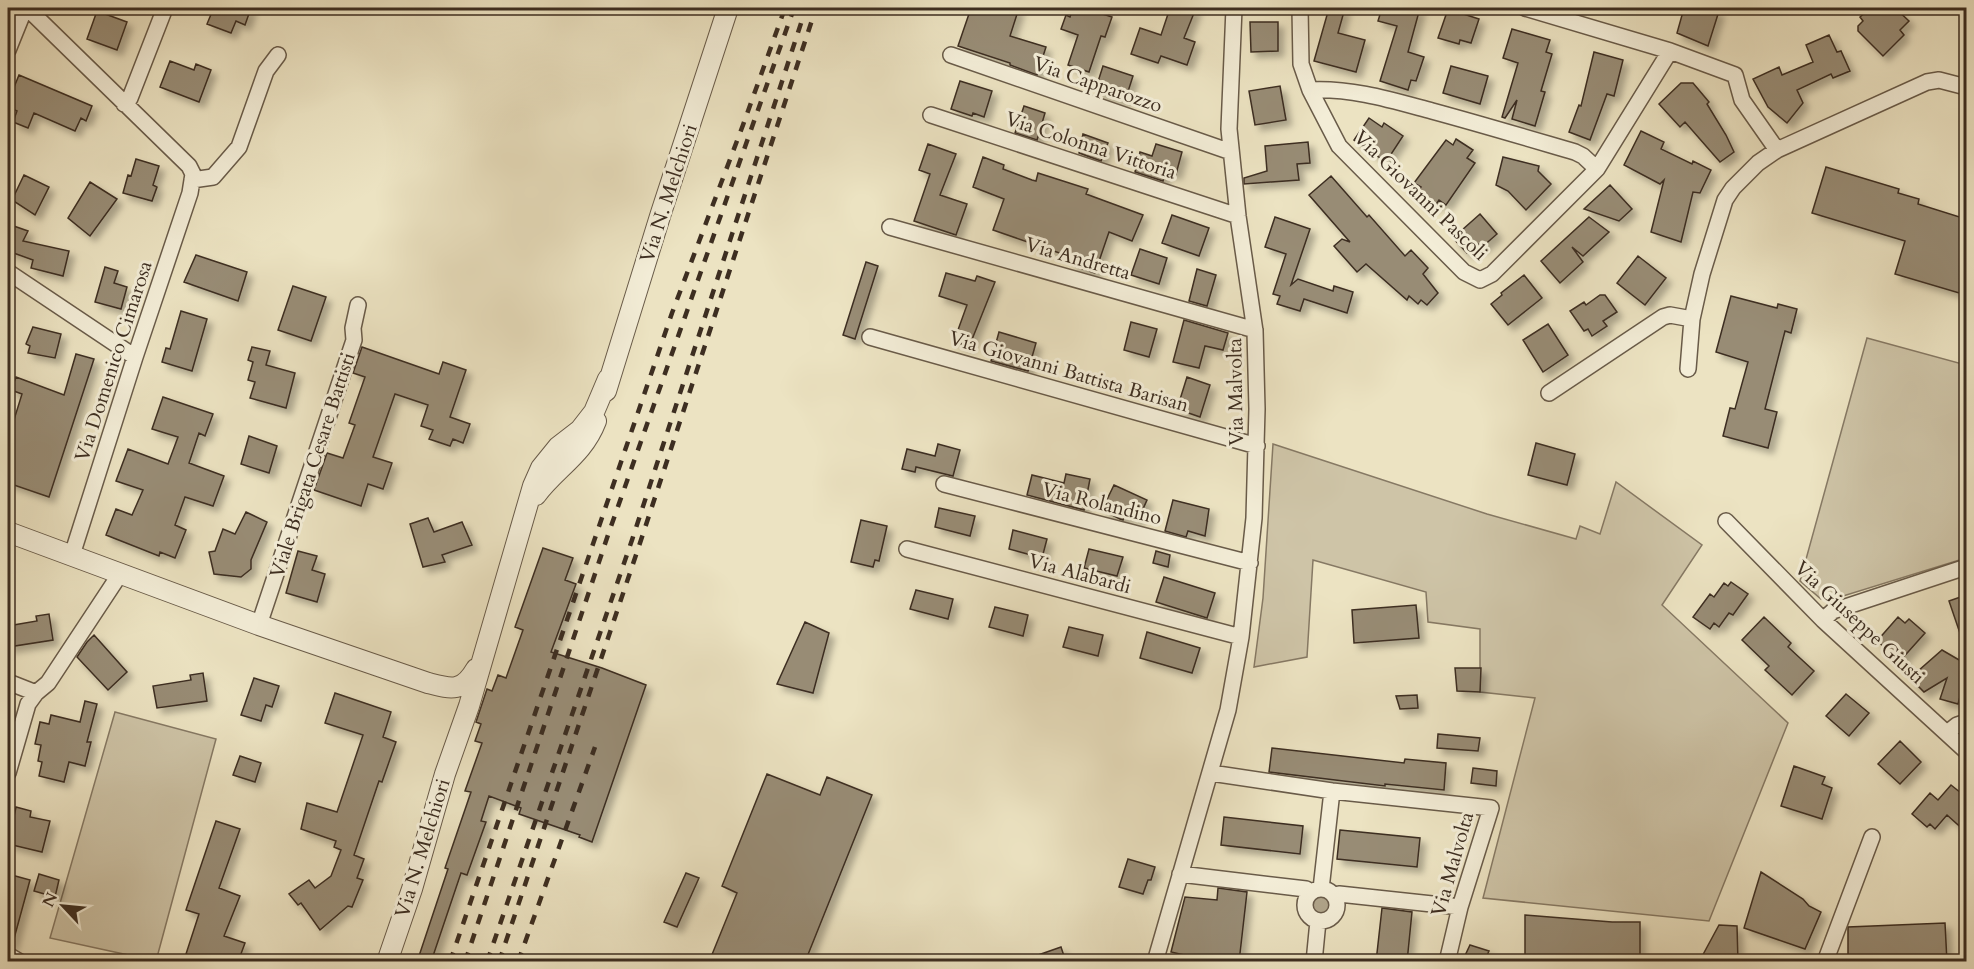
<svg xmlns="http://www.w3.org/2000/svg" width="1974" height="969" viewBox="0 0 1974 969" font-family="Cardo,serif">
  <style>
    .green { fill: #cec4a7; stroke: #867964; stroke-width: 1.5 }
    .water { fill: #b0a58b; stroke: #827561; stroke-width: 1.5 }
    .building { fill: #988c75; stroke: #3d2e21; stroke-width: 1.5; filter: url(#shadow) }
    .lines { fill: none; stroke-linecap: round; stroke-linejoin: round }
    .minor-casing { stroke: #695b49; stroke-width: 18 }
    .tertiary-casing { stroke: #695b49; stroke-width: 22 }
    .minor { stroke: #f3edd7; stroke-width: 15 }
    .tertiary { stroke: #f3edd7; stroke-width: 20 }
    .rail { stroke: #3d2e21; stroke-width: 4.5; stroke-dasharray: 10 10; stroke-linecap: butt }
    .labels { text-anchor: middle; stroke-width: 6; stroke-linejoin: round; paint-order: stroke }
    .street-label { font-size: 20px; fill: #3d2e21; stroke: #f3edd7 }
  </style>
  <defs>
    <filter id="shadow"><feDropShadow dx="5.5" dy="5.5" stdDeviation="3" flood-color="#0004"/></filter>
  </defs>
  <rect width="100%" height="100%" fill="#ece3c2"/>
  <filter id="stains"><feTurbulence type="fractalNoise" baseFrequency=".00333" numOctaves="4"/><feColorMatrix values="0 0 0 0 .2 0 0 0 0 .09 0 0 0 0 .02 0 0 0 .5 -.17"/></filter>
  <radialGradient id="worn" r=".72"><stop offset=".6" stop-color="#630" stop-opacity="0"/><stop offset="1" stop-color="#630" stop-opacity=".3"/></radialGradient>
  <path class="green" d="M1867,338L1966,365V558L1827,601L1821,599L1800,581Z
    M1273,444L1487,514L1576,539L1580,526L1600,534L1616,482L1702,545L1662,605L1788,723L1709,921L1483,898L1535,698L1480,692V629L1428,622L1426,592L1313,560L1307,657L1254,667L1263,598Z
    M115,712L216,739L156,961L50,938Z"/>
  <path class="water" d="M1310 905a10 10 0 1 1 20 0a10 10 0 1 1-20 0Z"/>
  <path class="building" d="M202,8H251L245,25L236,21L231,33L207,24L212,12Z
    M971,8H1019L1010,36L1046,47L1037,75L1010,65V63L958,46Z
    M1073,8H1084L1112,17L1105,37L1101,36L1089,72L1068,65L1078,35L1061,29L1066,15L1070,17Z
    M1170,8H1196L1184,38L1195,42L1187,65L1161,56L1158,63L1131,54L1140,28L1161,35Z
    M1329,8H1345L1338,33L1365,40L1356,72L1314,61Z
    M1382,8H1420L1408,52L1424,57L1416,81L1411,80L1408,90L1380,81L1397,26L1378,21Z
    M1684,8H1706L1719,11L1708,46L1677,33Z
    M1870,8H1895L1909,21L1900,30L1904,35L1883,56L1858,31V26L1863,21L1860,17Z
    M1448,9L1479,19L1471,43L1460,40L1459,44L1438,38Z
    M97,11L127,22L117,50L87,39Z
    M1250,22H1278V51L1251,52Z
    M1512,29L1550,40L1546,52L1552,54L1541,91L1545,92L1535,126L1512,119L1517,100L1505,118L1502,117L1518,63L1503,58Z
    M1829,35L1837,52L1841,51L1850,71L1833,78L1831,74L1797,90L1803,103L1787,123L1768,107L1753,79L1779,67L1782,75L1813,62L1806,45Z
    M1594,52L1623,60L1614,96L1607,94L1590,140L1569,132L1579,105L1581,106Z
    M170,61L194,70L196,64L211,70L199,102L160,87Z
    M1103,66L1133,76L1125,101L1095,91Z
    M1451,66L1488,76L1480,104L1443,93Z
    M19,75L92,106L86,121L81,118L75,131L34,113L28,128L13,122L17,111L8,107V102Z
    M960,81L992,91L984,117L973,113L972,116L951,109Z
    M1681,83H1693L1709,102L1707,104L1726,135L1734,152L1720,162L1685,122L1680,127L1659,104Z
    M1280,86L1286,120L1255,125L1249,91Z
    M1024,106L1045,113L1037,140L1015,133Z
    M1369,118L1382,127L1384,123L1403,136L1386,162L1354,140Z
    M1641,131L1664,142L1661,149L1692,164L1693,161L1711,170L1700,193L1693,192L1681,242L1651,232L1664,180L1660,184L1624,165Z
    M1083,134L1108,143L1101,161L1079,153Z
    M1456,139L1473,150L1467,158L1475,163L1446,205L1439,200L1435,206L1416,194L1421,187L1414,183L1446,140L1453,145Z
    M1308,142L1310,163L1297,164L1299,180L1244,184V178L1267,171L1265,146Z
    M928,144L956,154L940,195L967,204L956,235L914,221L930,174L919,170Z
    M1156,144L1182,152L1176,174L1166,171L1163,181L1135,172L1140,152L1152,156Z
    M983,157L1004,165L1003,169L1032,180L1036,181L1038,173L1088,189L1086,194L1143,215L1132,241L1109,232L1095,273L1071,265L1074,258L993,230L1004,199L973,187Z
    M1503,157L1539,166L1538,171L1551,184L1526,210L1508,191L1496,185Z
    M136,159L159,166L153,185L157,187L152,201L123,193L128,175L131,176Z
    M1826,167L1899,189L1898,193L1919,199L1918,204L1966,219V295L1895,274L1905,241L1812,213Z
    M24,175L49,187L35,215L12,200Z
    M1331,176L1367,217L1369,215L1405,256L1411,250L1428,268L1423,274L1438,293L1427,305L1421,300L1418,304L1409,296L1407,300L1366,264L1357,272L1334,246L1342,239L1350,242L1309,195Z
    M90,182L117,199L90,236L68,218Z
    M1610,185L1632,209L1619,221L1584,209Z
    M1480,214L1497,234L1481,248L1478,244L1467,253L1453,238Z
    M1172,215L1209,228L1199,256L1162,243Z
    M1275,217L1310,229L1291,285L1298,279L1333,291L1334,286L1353,292L1347,313L1304,299L1300,311L1277,304L1280,296L1273,294L1286,254L1265,247Z
    M1589,217L1609,232L1583,256L1572,247L1583,262L1560,283L1541,261Z
    M8,224L28,231L23,241L69,251L63,276L31,268L33,260L8,251Z
    M1140,249L1167,258L1159,284L1131,275Z
    M196,255L247,272L238,301L184,282Z
    M1638,256L1666,278L1645,305L1617,283Z
    M866,262L878,266L855,339L843,335Z
    M105,267L118,271L114,283L127,287L121,309L95,302Z
    M1197,269L1216,275L1207,306L1189,301Z
    M946,273L975,281L977,276L995,282L969,347L954,341L967,305L939,296Z
    M1524,275L1542,298L1508,325L1491,304L1502,295L1501,293Z
    M293,286L326,297L311,341L278,330Z
    M1600,295H1605L1617,312L1603,321L1607,326L1592,336L1588,329L1584,331L1570,311L1584,302L1586,305Z
    M1731,296L1777,308L1778,304L1797,309L1791,333L1785,331L1765,409L1777,412L1768,448L1723,436L1730,408L1735,409L1748,362L1716,352Z
    M181,311L207,319L192,371L162,362L166,348L170,349Z
    M1184,320L1228,333L1223,350L1205,346L1199,368L1173,362Z
    M1131,322L1157,329L1149,357L1124,350Z
    M1548,324L1568,355L1543,372L1523,340Z
    M33,327L61,334L55,358L28,353L30,346L26,344Z
    M999,332L1036,343L1028,371L991,361Z
    M252,347L270,351L266,365L295,373L286,408L250,398L255,382L248,380L253,362L248,360Z
    M362,347L439,374L443,362L466,370L450,417L470,424L463,443L453,439L450,446L429,439L433,430L421,426L428,405L395,394L373,457L392,463L383,489L368,484L361,506L314,490L327,453L343,458L355,425L349,423L365,377L353,373Z
    M76,354L94,359L49,497L8,483V439L22,394L11,390L16,377L64,395Z
    M1187,377L1210,385L1200,417L1177,409Z
    M163,397L213,414L205,436L199,433L189,463L224,476L213,506L185,497L175,525L186,530L175,558L160,552L159,556L106,535L116,509L132,515L143,490L116,481L128,449L168,464L178,437L152,429Z
    M249,436L277,446L269,473L241,464Z
    M1536,443L1575,454L1567,485L1528,475Z
    M938,444L960,450L953,476L916,467L915,472L902,469L907,449L935,456Z
    M1066,474L1090,479L1084,510L1027,495L1032,475L1064,483Z
    M1114,485L1147,500L1138,520L1125,514L1123,520L1120,519L1102,510Z
    M1173,500L1209,509L1205,536L1188,531L1186,537L1165,531Z
    M939,508L975,516L970,536L935,527Z
    M246,512L267,522L251,560V569L241,577L214,574L209,552L215,551L223,529L235,534Z
    M428,518L434,532L462,522L472,545L442,555L445,562L423,567L410,524Z
    M861,520L887,526L879,561L875,560L873,567L851,562Z
    M1013,530L1047,539L1042,558L1009,549Z
    M543,548L573,558L565,580L576,584L551,652L602,668L646,685L592,842L579,837L580,835L519,814L521,808L489,796L481,821L486,822L467,875L461,873L431,962H417L448,869L445,868L471,792L465,791L482,743L475,741L481,724L476,722L487,689L492,691L498,675L506,678L523,630L515,627Z
    M1089,549L1123,557L1117,576L1084,568Z
    M298,551L317,556L312,570L325,574L317,602L286,593Z
    M1156,551L1170,555L1168,567L1153,563Z
    M1164,577L1215,593L1207,618L1156,602Z
    M1731,582L1748,594L1733,615L1729,613L1719,627L1714,623L1710,629L1693,617L1710,594L1714,597L1724,583L1728,586Z
    M916,590L953,599L948,619L910,609Z
    M1966,595V645H1964L1949,601Z
    M1416,605L1419,638L1354,643L1352,610Z
    M995,607L1028,615L1023,636L989,627Z
    M49,614L53,640L8,647V626L37,621L36,616Z
    M1764,617L1791,643L1788,647L1814,671L1792,695L1765,670L1769,666L1742,640Z
    M1898,617L1905,623L1909,619L1925,633L1900,661L1877,641Z
    M805,622L829,633L813,693L777,684Z
    M1069,627L1103,635L1098,656L1063,647Z
    M1147,632L1200,648L1192,673L1140,658Z
    M94,635L127,672L108,690L77,657L87,642Z
    M1942,650L1966,664V674L1958,704L1940,699L1947,678L1924,692L1910,678Z
    M1455,668H1481L1480,692L1457,691Z
    M203,673L207,701L157,708L153,686L191,680L190,675Z
    M254,678L279,686L272,707L266,705L261,721L241,715Z
    M335,693L391,712L383,737L396,742L382,782L379,781L354,855L364,859L357,878L363,880L352,907L348,906L320,930L301,903L298,905L289,894L309,880L315,888L331,876L341,850L334,847L336,841L301,829L307,803L337,812L363,735L325,723Z
    M1846,694L1869,713L1849,736L1826,716Z
    M1417,695L1418,708L1400,709L1396,696Z
    M85,701L97,704L87,742H91L85,766L69,762L64,782L39,776L42,762L38,761L41,745L35,744L40,722L49,724L51,715L80,722Z
    M1438,734L1480,738L1478,751L1437,748Z
    M1900,741L1921,762L1900,784L1878,764Z
    M1272,748L1404,763L1405,759L1446,763L1444,790L1385,784V786L1269,772Z
    M240,756L261,763L255,782L233,775Z
    M1794,766L1825,777L1822,784L1832,788L1822,819L1781,806Z
    M1473,768L1497,771L1496,786L1471,783Z
    M767,774L820,795L827,777L872,795L805,962H709L737,893L722,886Z
    M1951,785L1966,797V832L1947,815L1935,829L1930,824L1927,827L1912,814L1930,793L1938,800Z
    M16,807L31,811L30,817L50,821L42,852L8,844Z
    M1224,817L1303,826L1300,854L1221,845Z
    M216,821L240,829L219,888L240,896L224,936L245,943L238,962H209L186,954L199,914L186,910Z
    M1340,830L1420,838L1417,867L1337,859Z
    M1128,859L1155,867L1151,880H1148L1143,894L1119,887Z
    M1761,872L1803,899L1809,906L1821,912L1805,949L1744,928Z
    M686,873L699,878L677,927L664,922Z
    M8,874L30,880L12,946L8,945Z
    M39,874L59,880L55,897L34,891Z
    M1218,888L1247,892L1239,962H1215L1171,952L1185,897L1217,900Z
    M1382,908L1412,912L1407,962H1376Z
    M1525,915L1612,922H1640V962H1525Z
    M1945,923L1947,962H1848V927Z
    M1719,925L1737,926L1738,962H1699Z
    M1470,945L1489,951L1484,962H1462Z
    M1061,947L1066,962H1025L1024,960Z"/>
  <g class="lines">
    <defs>
      <path id="minor" d="M27,8L189,166L193,174L190,193L135,357L72,555
        M1300,8L1301,64L1310,90L1339,146L1464,272L1480,280L1492,274L1597,169L1670,51
        M1525,8L1670,51L1735,75L1742,100L1777,150
        M8,50L25,8
        M951,55L1231,152
        M1310,90C1353,88 1391,100 1432,111C1480,124 1527,138 1575,152L1583,156L1597,169
        M124,104L130,98L165,8
        M931,115L1238,216
        M192,180L213,177L239,147L266,71L278,55
        M890,227L1255,330
        M8,272L135,357
        M870,337L1257,446
        M1688,369L1692,319L1702,274L1725,200L1733,188L1758,163L1777,150L1927,82L1939,80L1966,87
        M1549,393L1663,317L1670,315L1692,319
        M944,484L1250,563
        M1726,521L1823,620L1966,751
        M907,549L1241,637
        M1823,620L1833,611L1966,567
        M259,625L354,340L353,328L358,305
        M8,682L36,693
        M1947,733L1957,725L1966,722
        M8,773L28,704L36,693L48,683L120,574
        M1211,773L1332,791L1491,808L1460,907L1447,962
        M1180,874L1306,889L1311,892
        M1321,889L1332,791
        M1305 905a16 16 0 1 1 32 0a16 16 0 1 1-32 0Z
        M1334,896L1339,894L1460,907
        M8,955L20,962
        M1155,962L1228,710L1241,637L1254,518L1257,409L1255,331L1238,216L1229,129L1234,8
        M1314,962L1318,921
        M1825,962L1872,837"/>
      <path id="tertiary" d="M606,391L661,213L728,8
        M536,495C556,468 583,455 596,421
        M8,532L259,625L428,683C451,689 462,693 476,669
        M387,962L412,889L445,774L469,706L533,486L541,468L558,447L580,430L594,412L608,379"/>
    </defs>
    <use href="#minor" class="minor-casing"/>
    <use href="#tertiary" class="tertiary-casing"/>
    <use href="#minor" class="minor"/>
    <use href="#tertiary" class="tertiary"/>
    <path class="rail" d="M450,962L672,313L743,125L785,8
      M465,962L609,532L794,8
      M487,962L632,540L806,8
      M499,962L640,543L816,8
      M518,962L595,747"/>
  </g>
  <g class="labels">
    <g class="street-label">
      <text transform="translate(1098 84) rotate(19)" y="7">Via Capparozzo</text>
      <text transform="translate(1091 145) rotate(18)" y="7">Via Colonna Vittoria</text>
      <text transform="translate(668 193) rotate(-72)" y="7">Via N. Melchiori</text>
      <text transform="translate(1421 195) rotate(44)" y="7">Via Giovanni Pascoli</text>
      <text transform="translate(1078 258) rotate(16)" y="7">Via Andretta</text>
      <text transform="translate(113 361) rotate(-72)" y="7">Via Domenico Cimarosa</text>
      <text transform="translate(1069 371) rotate(16)" y="7">Via Giovanni Battista Barisan</text>
      <text transform="translate(1235 392) rotate(-91)" y="7">Via Malvolta</text>
      <text transform="translate(312 465) rotate(-72)" y="7">Viale Brigata Cesare Battisti</text>
      <text transform="translate(1102 503) rotate(14)" y="7">Via Rolandino</text>
      <text transform="translate(1080 573) rotate(15)" y="7">Via Alabardi</text>
      <text transform="translate(1860 622) rotate(43)" y="7">Via Giuseppe Giusti</text>
      <text transform="translate(422 848) rotate(-73)" y="7">Via N. Melchiori</text>
      <text transform="translate(1452 864) rotate(-74)" y="7">Via Malvolta</text>
    </g>
  </g>
  <rect width="1974" height="969" fill="none" stroke="#ece3c2" stroke-width="30"/>
  <rect x="9" y="9" width="1956" height="951" fill="none" stroke="#3d2e21" stroke-width="3"/>
  <rect x="15" y="15" width="1944" height="939" fill="none" stroke="#3d2e21" stroke-width="1.5"/>
  <g transform="translate(63 906) rotate(296)" stroke="#f3edd7" stroke-width="4.5" paint-order="stroke">
  <path d="M0-4.5L10 22L0 15L-10 22Z" fill="#3d2e21"/>
  <text y="-9" font-size="16" font-weight="bold" text-anchor="middle" fill="#3d2e21">N</text>
  </g>
  <rect width="100%" height="100%" filter="url(#stains)"/>
  <rect width="100%" height="100%" fill="url(#worn)"/>
</svg>
